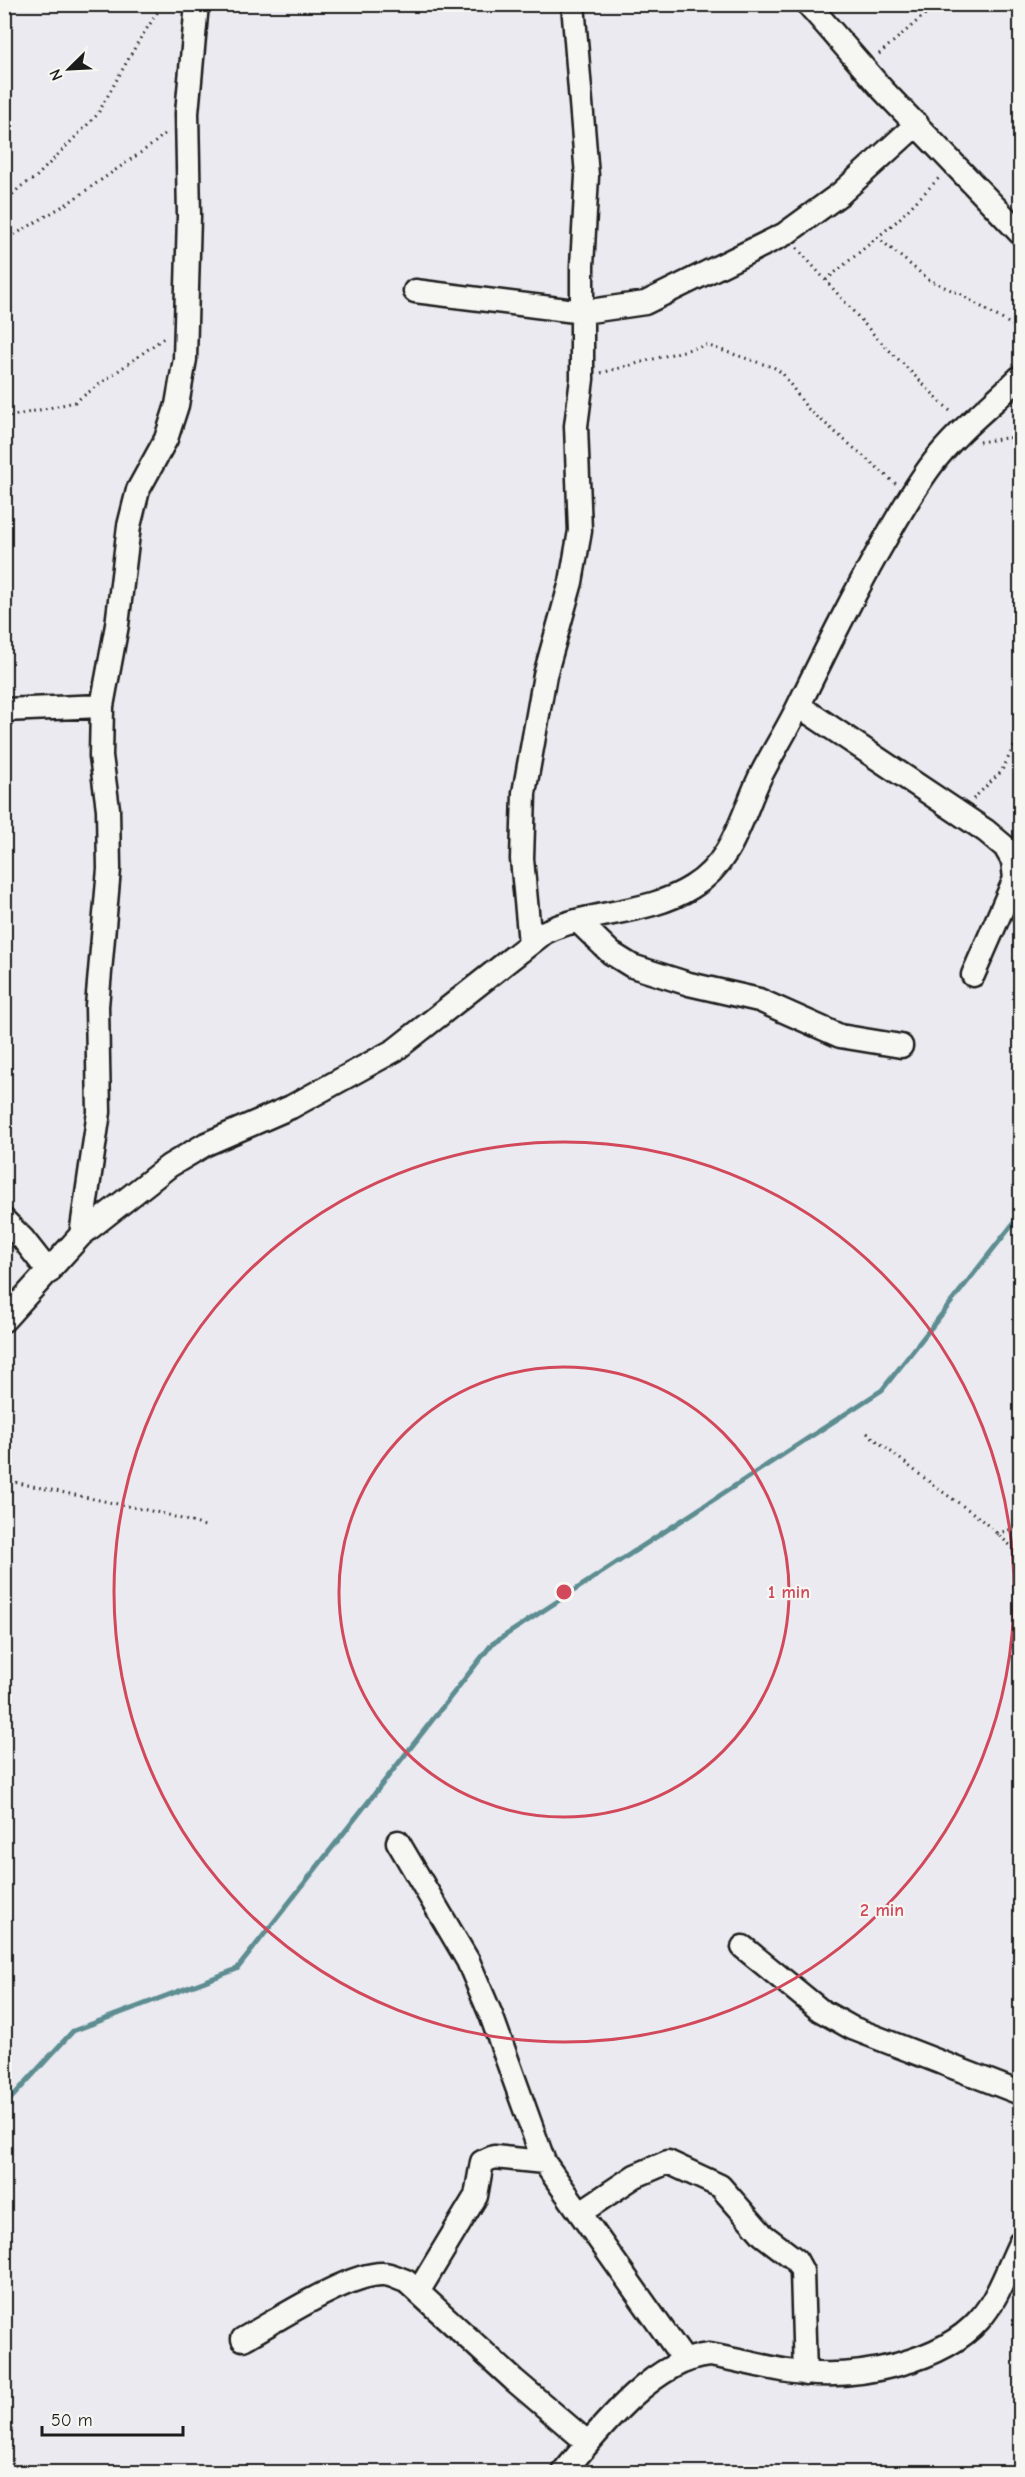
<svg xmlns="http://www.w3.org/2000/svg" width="1025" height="2477" viewBox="0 0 1025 2477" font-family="'Comic Neue',sans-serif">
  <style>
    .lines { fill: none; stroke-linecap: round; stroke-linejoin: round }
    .stream { stroke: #5d8d91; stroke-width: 5 }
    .minor-casing { stroke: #1c1c1c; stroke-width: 27 }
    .path { stroke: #1c1c1c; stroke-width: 3; stroke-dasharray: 1.5 4.5; stroke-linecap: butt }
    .minor { stroke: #f6f6f2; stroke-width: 22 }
    .ring { fill: none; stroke: #d1495b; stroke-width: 3 }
    .centre { fill: #d1495b; stroke: #f6f6f2; stroke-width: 3 }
    .ring-label { font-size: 18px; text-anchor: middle; font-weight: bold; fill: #d1495b; stroke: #f6f6f2; stroke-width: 4.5; stroke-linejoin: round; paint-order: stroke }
  </style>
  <rect width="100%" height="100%" fill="#eaeaf0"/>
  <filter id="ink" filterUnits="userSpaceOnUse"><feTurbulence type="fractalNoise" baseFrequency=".0167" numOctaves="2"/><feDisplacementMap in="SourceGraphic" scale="12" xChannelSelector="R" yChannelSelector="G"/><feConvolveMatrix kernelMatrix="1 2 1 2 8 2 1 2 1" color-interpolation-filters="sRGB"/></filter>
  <g filter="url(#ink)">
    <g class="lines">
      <path class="stream" d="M4,2106L73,2031L237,1969L492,1644L882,1390L1020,1215"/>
      <defs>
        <path id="minor" d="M808,4L882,89L1020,233
          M415,291L583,312L645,303L785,234L840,194L917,124
          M799,706L986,831L1005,847L1013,861L1015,879L973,975
          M4,710L102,706
          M578,921L611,953L632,966L689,984L759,1000L840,1036L901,1046
          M530,943L522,859L524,793L545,675L571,582L580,531L576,426L582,379V266L587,176L573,4
          M4,1220L23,1239L49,1272
          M81,1235L99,1112L97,1006L109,869L108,809L101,756L102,706L117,625L129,526L138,490L166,439L177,405L185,359L189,216L187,113L197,4
          M4,1320L81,1235L169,1166L206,1144L291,1107L395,1050L545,932C591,910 648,915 692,887C733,862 741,817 760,777C772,753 787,730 799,705C827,648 855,591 887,536C901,512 916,485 933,463C957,431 992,405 1020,377
          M398,1842L468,1961L491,2015L544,2162L685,2361
          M743,1947L820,2010L852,2028L1020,2093
          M581,2212L635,2176L668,2162L720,2186L763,2235L796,2260L802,2271L805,2374
          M418,2292L476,2196L482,2162L494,2157L544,2162
          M243,2339C276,2321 348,2273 383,2274C391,2274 399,2279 406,2281L514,2380L588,2443
          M564,2472C598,2431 653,2360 709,2355C741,2360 772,2370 804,2373C858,2379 942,2362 979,2320C998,2299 1008,2268 1020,2243"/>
      </defs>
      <use href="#minor" class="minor-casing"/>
      <path class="path" d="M879,54L937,4
        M4,203L20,187L35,178L97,115L138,42L163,4
        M877,237L929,280L960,294L1020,330
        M4,241L68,203L153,144L168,131
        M797,248L876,337L953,414
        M826,280L897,221L940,177
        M601,373L706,345L775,368L783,374L807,408L896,484
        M4,418L75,402L165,337
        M979,442L1020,436
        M973,799L1001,772L1020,735
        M867,1433L937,1488L976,1515L1020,1554
        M4,1480L165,1514L208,1527
        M997,1534L1020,1526"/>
      <use href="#minor" class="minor"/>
    </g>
  </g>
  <g class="ring">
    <circle cx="564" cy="1592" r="225"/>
    <circle cx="564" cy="1592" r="450"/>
  </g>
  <circle cx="564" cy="1592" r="9" class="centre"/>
  <g class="ring-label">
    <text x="789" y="1598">1 min</text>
    <text x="882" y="1916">2 min</text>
  </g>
  <rect width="1025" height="2477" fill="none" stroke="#f6f6f2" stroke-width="24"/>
  <rect x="12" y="12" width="1001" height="2453" fill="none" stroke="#1c1c1c" stroke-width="2" filter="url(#ink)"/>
  <g transform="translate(69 69) rotate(246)" stroke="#f6f6f2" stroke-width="4.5" paint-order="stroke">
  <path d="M0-4.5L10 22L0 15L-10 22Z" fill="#1c1c1c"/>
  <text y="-9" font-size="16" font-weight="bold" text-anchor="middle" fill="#1c1c1c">N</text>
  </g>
  <path d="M42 2426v9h141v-9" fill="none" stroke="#1c1c1c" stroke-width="3"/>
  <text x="51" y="2426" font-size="18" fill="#1c1c1c" stroke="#f6f6f2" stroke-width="4.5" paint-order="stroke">50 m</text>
</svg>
